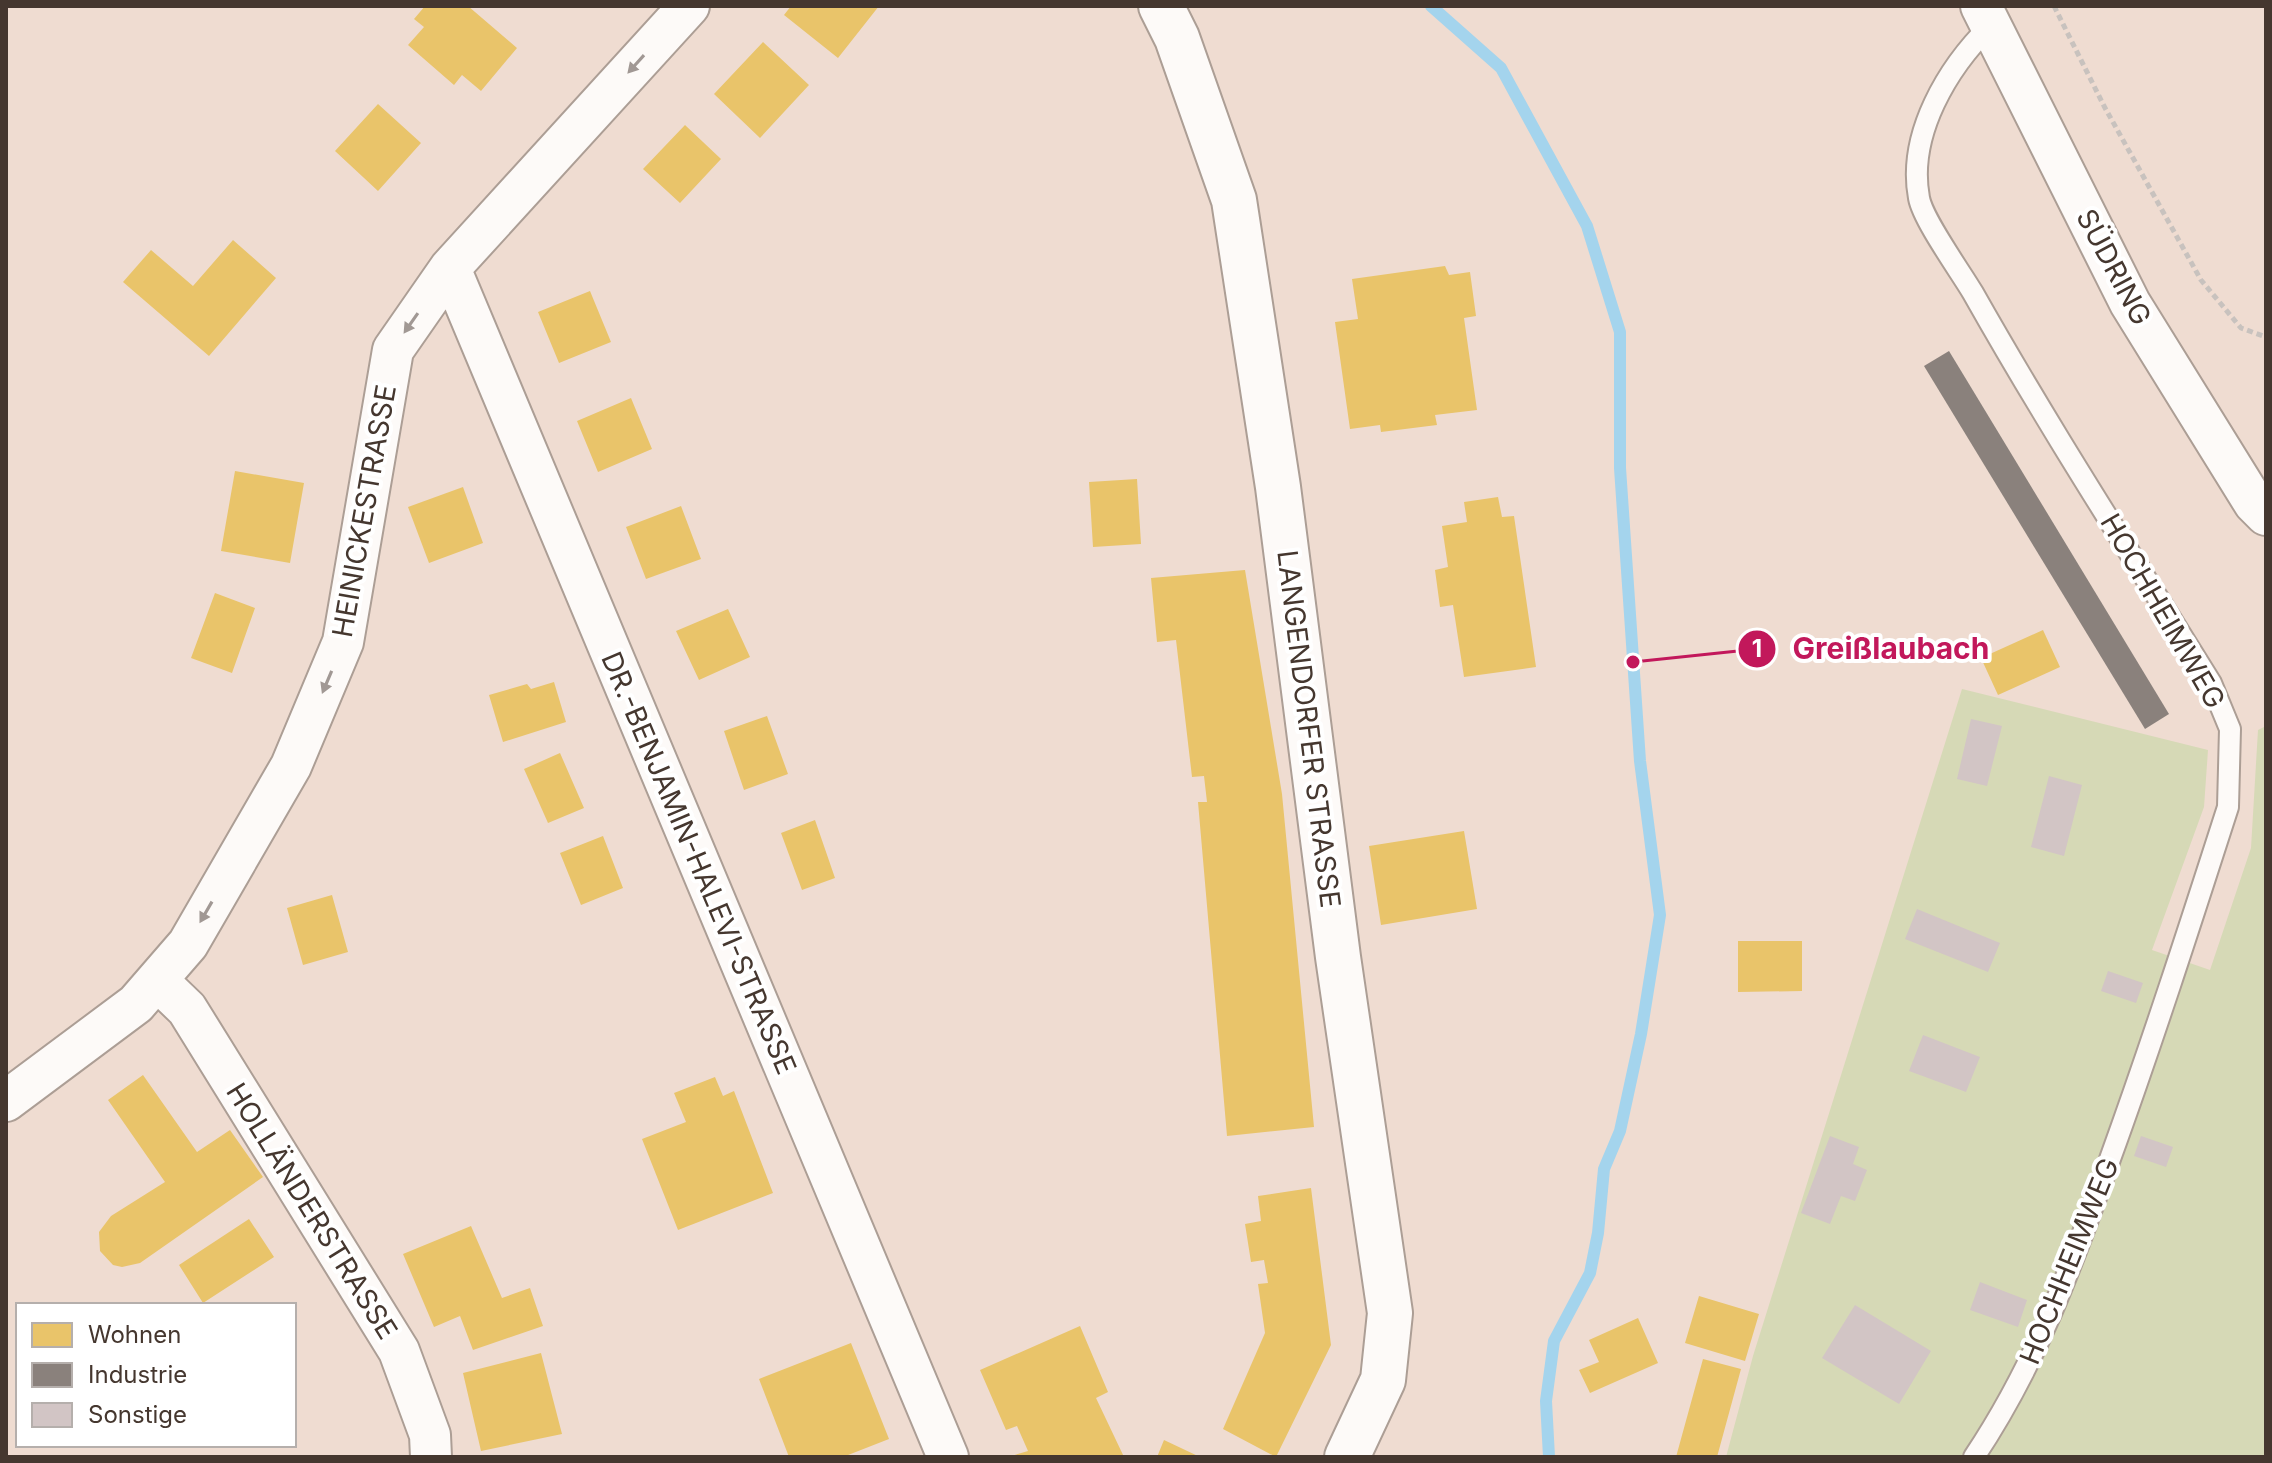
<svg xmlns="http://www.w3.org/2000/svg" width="2272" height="1463" viewBox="0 0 2272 1463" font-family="Inter,sans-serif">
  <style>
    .green { fill: #d6d9b6 }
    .homes { fill: #e9c46a }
    .industry { fill: #8a817c }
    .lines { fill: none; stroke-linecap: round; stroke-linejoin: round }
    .stream { stroke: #a4d4ed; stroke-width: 12 }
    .building { fill: #d2c5c5 }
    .lane-casing { stroke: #ac9e95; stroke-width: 24 }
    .street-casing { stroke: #ac9e95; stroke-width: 44 }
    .primary-casing { stroke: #ac9e95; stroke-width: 48 }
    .path { stroke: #c8c2be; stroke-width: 5; stroke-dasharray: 6 4; stroke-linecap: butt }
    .lane { stroke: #fdfaf8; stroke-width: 20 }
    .street { stroke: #fdfaf8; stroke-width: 40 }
    .primary { stroke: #fdfaf8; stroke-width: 44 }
    .oneway { fill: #a19894 }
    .labels { text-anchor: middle; stroke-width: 8; stroke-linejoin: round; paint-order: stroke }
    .street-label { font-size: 28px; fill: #45372f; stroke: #fff }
    .leader { fill: none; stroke: #c2185b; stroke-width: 3 }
    .callout-dot { fill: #c2185b; stroke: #fff; stroke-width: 3 }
    .mark-label { font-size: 24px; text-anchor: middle; font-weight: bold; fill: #fff }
    .callout-label { font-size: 30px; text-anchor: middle; font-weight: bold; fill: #c2185b; stroke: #fff; stroke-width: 8; stroke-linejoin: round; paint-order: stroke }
  </style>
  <rect width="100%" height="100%" fill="#efdcd1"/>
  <path class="green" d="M1962,689L2208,750L2204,807L2152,950L2210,970L2251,848L2258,730L2266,726V1457H1726L1753,1356Z"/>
  <path class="homes" d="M425,6H468L517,48L481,91L462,75L454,85L408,45L424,27L414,19Z
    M791,6H879L838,58L784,15Z
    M763,42L809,85L760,138L714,94Z
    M378,104L421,143L378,191L335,151Z
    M685,125L721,159L680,203L643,169Z
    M233,240L276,278L209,356L123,282L151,250L193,286Z
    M1445,266L1449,275L1470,272L1476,316L1464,318L1477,410L1435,415L1437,425L1381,432L1380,425L1350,429L1335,322L1358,319L1352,279Z
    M590,291L611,342L559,363L538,312Z
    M631,398L652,449L598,472L577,421Z
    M235,471L304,483L290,563L221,551Z
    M1137,479L1141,544L1093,547L1089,482Z
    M463,487L483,543L429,563L408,507Z
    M1498,497L1502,517L1514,516L1536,667L1464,677L1453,605L1440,607L1435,570L1448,567L1442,526L1467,522L1464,502Z
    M681,506L701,559L646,579L626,527Z
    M1245,570L1282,794L1314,1127L1227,1136L1198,802H1207L1204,776L1192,777L1176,640L1157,642L1151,578Z
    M215,593L255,608L232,673L191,658Z
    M728,609L750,657L699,680L676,631Z
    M2043,630L2060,667L1998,695L1981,658Z
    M554,682L566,722L503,742L489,695L527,684L531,689Z
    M767,716L788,774L744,790L724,731Z
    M560,753L584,808L548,823L524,769Z
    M815,820L835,878L802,890L781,833Z
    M1464,831L1477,909L1381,925L1369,846Z
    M603,836L623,888L581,905L560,853Z
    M332,895L348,952L303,965L287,908Z
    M1738,941H1802V991L1738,992Z
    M143,1075L197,1152L230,1130L263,1177L140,1263L122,1267L113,1265L100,1251L99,1232L111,1216L165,1182L108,1100Z
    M715,1077L723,1096L734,1091L773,1193L678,1230L642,1139L686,1122L674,1093Z
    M1311,1188L1331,1345L1276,1457L1223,1429L1265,1333L1258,1284L1268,1283L1264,1260L1251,1262L1245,1224L1261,1221L1258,1196Z
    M249,1219L274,1257L203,1303L179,1265Z
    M471,1226L502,1298L530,1288L543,1326L473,1350L460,1316L434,1327L403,1254Z
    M1699,1296L1759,1314L1745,1361L1685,1343Z
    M1638,1318L1658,1363L1590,1393L1579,1370L1599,1362L1589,1340Z
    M1080,1326L1108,1392L1096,1398L1124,1457H1008L1028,1451L1017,1426L1006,1430L980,1370Z
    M851,1343L889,1439L843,1457H789L759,1379Z
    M541,1353L562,1434L481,1451L463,1373Z
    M1703,1359L1741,1369L1717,1457H1676Z
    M1164,1440L1200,1457H1157Z"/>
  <path class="industry" d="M1949,351L2169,714L2145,729L1924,366Z"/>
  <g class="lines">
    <path class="stream" d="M1431,6L1501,68L1587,226L1620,332V468L1640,761L1660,915L1641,1034L1620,1131L1604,1169L1598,1233L1590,1273L1554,1341L1546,1401L1549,1457"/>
  </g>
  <path class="building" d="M1971,719L2002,726L1987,786L1957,779Z
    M2049,776L2082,785L2064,856L2031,847Z
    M1917,909L2000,943L1988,972L1905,939Z
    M2108,971L2143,983L2136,1003L2101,991Z
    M1923,1035L1980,1057L1966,1092L1909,1071Z
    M1830,1136L1859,1147L1853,1164L1867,1170L1855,1201L1841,1196L1830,1224L1801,1213Z
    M2141,1136L2173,1147L2166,1167L2134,1156Z
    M1980,1282L2027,1300L2018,1327L1970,1310Z
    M1855,1305L1931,1351L1899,1404L1822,1358Z"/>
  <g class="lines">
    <defs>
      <path id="lane" d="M1974,1457C2037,1363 2072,1265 2110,1159C2152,1043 2190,925 2228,807L2230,729L2211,683C2131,554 2048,426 1973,293C1960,271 1923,220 1919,198C1907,134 1948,67 1991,25"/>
      <path id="street" d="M1981,6L2130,303L2254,503L2266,515
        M450,268L948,1457
        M159,982L187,1009L399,1351L430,1435L431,1457
        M6,1101L136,1004L188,944L291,766L343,642L393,350L450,268L689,6"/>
      <path id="primary" d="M1161,6L1177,38L1234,200L1278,487L1338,957L1390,1313L1383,1380L1347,1457"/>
    </defs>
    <use href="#lane" class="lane-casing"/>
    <use href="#street" class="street-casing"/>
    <use href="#primary" class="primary-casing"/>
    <path class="path" d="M2054,6L2104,106L2201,280L2241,328L2266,337"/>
    <use href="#lane" class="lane"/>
    <use href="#street" class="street"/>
    <use href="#primary" class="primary"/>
  </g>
  <defs><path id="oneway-solid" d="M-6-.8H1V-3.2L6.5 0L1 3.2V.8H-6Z" transform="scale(2)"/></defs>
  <g class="oneway">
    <use href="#oneway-solid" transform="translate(636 64) rotate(132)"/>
    <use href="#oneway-solid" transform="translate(411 323) rotate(125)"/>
    <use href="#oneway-solid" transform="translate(327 682) rotate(113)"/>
    <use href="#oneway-solid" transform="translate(206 912) rotate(120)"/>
  </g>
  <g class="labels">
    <g class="street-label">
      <text transform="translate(2114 267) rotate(62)" y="10">SÜDRING</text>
      <text transform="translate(364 511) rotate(-80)" y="10">HEINICKESTRASSE</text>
      <text transform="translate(2163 611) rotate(60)" y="10">HOCHHEIMWEG</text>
      <text transform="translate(1309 729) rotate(83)" y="10">LANGENDORFER STRASSE</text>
      <text transform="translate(699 863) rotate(67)" y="10">DR.-BENJAMIN-HALEVI-STRASSE</text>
      <text transform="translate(312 1211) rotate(58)" y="10">HOLLÄNDERSTRASSE</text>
      <text transform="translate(2069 1261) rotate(-68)" y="10">HOCHHEIMWEG</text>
    </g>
  </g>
  <path class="leader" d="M1633 662L1757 649"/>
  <g class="callout-dot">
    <circle cx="1633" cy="662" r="8"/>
    <circle cx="1757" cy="649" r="20"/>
  </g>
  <g class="mark-label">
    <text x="1757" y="657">1</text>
  </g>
  <g class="callout-label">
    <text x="1891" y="659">Greißlaubach</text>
  </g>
  <rect width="2272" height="1463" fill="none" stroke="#45372f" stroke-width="16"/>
  <rect x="16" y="1303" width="280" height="144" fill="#ffffff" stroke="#b5afac" stroke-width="2"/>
  <rect x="32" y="1323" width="40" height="24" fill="#e9c46a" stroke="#b5afac" stroke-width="2"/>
  <text x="88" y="1343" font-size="24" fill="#45372f">Wohnen</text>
  <rect x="32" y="1363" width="40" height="24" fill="#8a817c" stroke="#b5afac" stroke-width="2"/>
  <text x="88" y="1383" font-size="24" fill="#45372f">Industrie</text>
  <rect x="32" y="1403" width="40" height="24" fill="#d2c5c5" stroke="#b5afac" stroke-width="2"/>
  <text x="88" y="1423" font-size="24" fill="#45372f">Sonstige</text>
</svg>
